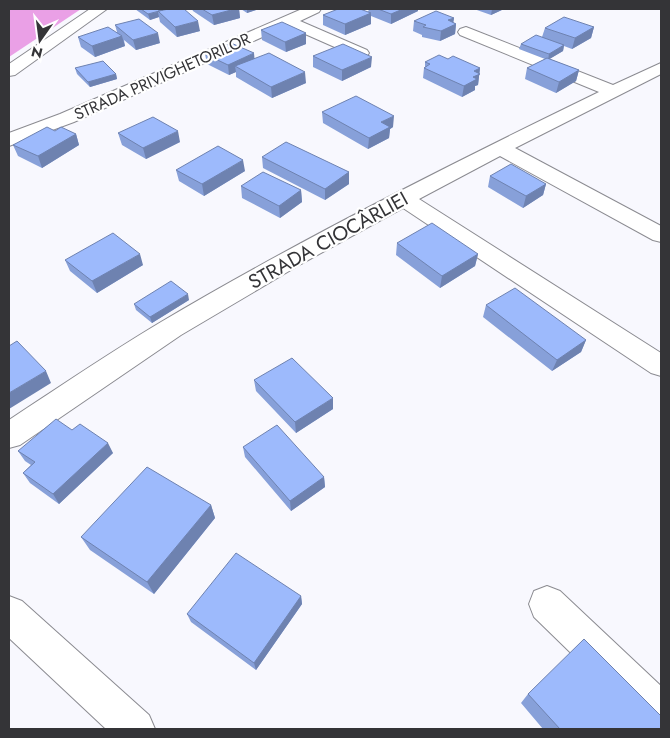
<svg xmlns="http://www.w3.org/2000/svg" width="670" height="738" viewBox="0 0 670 738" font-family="Jost,sans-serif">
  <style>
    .forest { fill: #eaa0e6 }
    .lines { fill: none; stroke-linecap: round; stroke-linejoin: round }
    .minor-casing { stroke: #8b8b91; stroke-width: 2 }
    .minor { fill: #fff; fill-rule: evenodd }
    .wall { fill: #87a0d9 }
    .shaded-wall { fill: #6e82b0 }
    .building { fill: #9dbafc; stroke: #6e82b0 }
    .labels { text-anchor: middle; stroke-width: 4.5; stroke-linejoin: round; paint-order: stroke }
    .far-street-label { font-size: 16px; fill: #343437; stroke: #fff }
    .street-label { font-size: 20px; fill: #343437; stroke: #fff }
  </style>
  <rect width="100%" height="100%" fill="#f8f8fe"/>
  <path class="forest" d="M9,9H81L9,57Z"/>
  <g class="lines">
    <defs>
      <path id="minor" d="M90,9H107L15,75L9,76V64Z
        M302,9H321L319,12L300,21L367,50L369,53L367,56H355L287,26L74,122L9,146V133L60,114Z
        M466,27L613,85L661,63V74L515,148L661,226V242L653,240L500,156L419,199L661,353V376L651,373L403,208L301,264L181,335L20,445L9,448V420C59,387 109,353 161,322C303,238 451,164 599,92L460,35L458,32L460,29Z
        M547,586L560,591L661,686V729L647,727L534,617L529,604L534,591Z
        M9,596L22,601L149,715L155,729H106L9,638Z"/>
    </defs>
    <use href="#minor" class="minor-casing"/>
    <use href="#minor" class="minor"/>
  </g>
  <path class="wall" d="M135,9H161L200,31L177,37L160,22L159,17L150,20Z
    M192,9H239L240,18L214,25L193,11Z
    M241,9H256V10L247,13Z
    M369,9H418V11L391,24L371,16V24L345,35L323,25V15L368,12Z
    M474,9H504L491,15Z
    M454,18L453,22L456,24L455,34L440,41L422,37V35L413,31L414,21Z
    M115,25L160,43L136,50L124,40L125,46L95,57L81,47L78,37L117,32Z
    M594,27L591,38L572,49L564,46L563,51L549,59L579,70L576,81L556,93L525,79L527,68L545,59L519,49L521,44L542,37L545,28Z
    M261,30L306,33V44L286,52L262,40Z
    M205,54L254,59L306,83L272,98L236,77V72L229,75L207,64Z
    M313,56L371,67L342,81L313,67Z
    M448,59L480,68L478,85L475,86V90L462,97L423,78L424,68L425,67V62Z
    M75,68L116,74L117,79L90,87L77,74Z
    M322,112L393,127L390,129L389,138L368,149L323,123Z
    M55,131L76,134L79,145L42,168L18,156L13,145Z
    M118,133L180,142L146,159L122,145Z
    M262,157L349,172V184L325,200L263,168Z
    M176,170L245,171L204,196L179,181Z
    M490,176L546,184L543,195L523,208L488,187Z
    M241,186L301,190L302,202L280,218L242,198Z
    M397,243L478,254L475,266L440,288L396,255Z
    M65,260L143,265L97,293L70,271Z
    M189,300L152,323L136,310L134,304Z
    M486,305L586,340L581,352L552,371L483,317Z
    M254,380L333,409L296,433L256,391Z
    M72,430L113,453L59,504L30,483L23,473L31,465L25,461L18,451Z
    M243,447L324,477L325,487L291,511L245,457Z
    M211,505L215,518L154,594L90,550L81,537Z
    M301,596L302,604L256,670L191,622L187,614Z
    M528,694L661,729H543L521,703Z"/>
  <path class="shaded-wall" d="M235,9H239L240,18L214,25L212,15Z
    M247,9H256V10L247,13Z
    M403,9H418V11L391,24V14Z
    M492,9H504L491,15Z
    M158,12L159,17L150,20L148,14Z
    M371,13V24L345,35V24Z
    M454,18L453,25L456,24L455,34L440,41L441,31L448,20Z
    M198,21L200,31L177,37L175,27Z
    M594,27L591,38L572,49L575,38Z
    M158,33L160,43L136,50L133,40Z
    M306,33V44L286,52L285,42Z
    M122,36L125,46L95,57L92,46Z
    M564,45L563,51L548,60L549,54Z
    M254,53L255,64L235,66L236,72L229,75L228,65Z
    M372,57L371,67L342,81V70Z
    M480,68L478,85L475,86V90L462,97L464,86L474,71Z
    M579,70L576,81L556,93L559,82Z
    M305,72L306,83L272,98L271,87Z
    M116,74L117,79L90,87L88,82Z
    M394,116L393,127L390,129L389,138L368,149L369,138L381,122Z
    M178,131L180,142L146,159L143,148Z
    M76,134L79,145L42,168L38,156Z
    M243,160L245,171L204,196L202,184Z
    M349,172V184L325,200V189Z
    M546,184L543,195L523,208L526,196Z
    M301,190L302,202L280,218L279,206Z
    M140,254L143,265L97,293L92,281Z
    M478,254L475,266L440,288L442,276Z
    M188,294L189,300L152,323L150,317Z
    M586,340L581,352L552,371L557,360Z
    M46,371L51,383L9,409V393Z
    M333,398V409L296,433L295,422Z
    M108,443L113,453L59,504L53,494Z
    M324,477L325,487L291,511L290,501Z
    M211,505L215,518L154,594L147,582Z
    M301,596L302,604L256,670L254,663Z"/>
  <path class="building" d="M141,9H161L163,10L148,14Z
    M169,9H184L198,21L175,27L158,11Z
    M202,9H235L212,15Z
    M338,9H360L371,13L345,24L323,15Z
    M378,9H403L391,14Z
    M436,11L454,18L448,20L456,24L441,31L423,27L426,25L414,21Z
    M564,17L594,27L575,38L545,28Z
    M139,19L158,33L133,40L115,25Z
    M282,22L306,33L285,42L261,30Z
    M108,27L122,36L92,46L78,37Z
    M536,35L564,45L549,54L521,44Z
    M231,43L254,53L228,65L205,54Z
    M343,44L372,57L342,70L313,56Z
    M269,53L305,72L271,87L235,66Z
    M439,55L448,59L453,56L480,68L474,71L480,74L473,77L477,79L464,86L424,68L430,64L425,62Z
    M547,58L579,70L559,82L527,68Z
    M103,61L116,74L88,82L75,68Z
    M356,96L394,116L381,122L390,127L369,138L322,112Z
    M153,117L178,131L143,148L118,133Z
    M47,127L55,131L61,127L76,134L38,156L13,145Z
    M286,142L349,172L325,189L262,157Z
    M218,146L243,160L202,184L176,170Z
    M511,164L546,184L526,196L490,176Z
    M263,172L301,190L279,206L241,186Z
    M432,223L478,254L442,276L397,243Z
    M113,233L140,254L92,281L65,260Z
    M171,281L188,294L150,317L134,304Z
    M515,288L586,340L557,360L486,305Z
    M17,341L46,371L9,393V346Z
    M292,358L333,398L295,422L254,380Z
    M56,419L72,430L80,424L108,443L53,494L23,473L35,462L18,451Z
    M277,425L324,477L290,501L243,447Z
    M147,467L211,505L147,582L81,537Z
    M236,553L301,596L254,663L187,614Z
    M584,639L661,716V729H560L528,694Z"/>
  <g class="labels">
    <g class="far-street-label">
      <text transform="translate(162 76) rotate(-24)" y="6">STRADA PRIVIGHETORILOR</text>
    </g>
    <g class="street-label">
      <text transform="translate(328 240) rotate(-29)" y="7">STRADA CIOCÂRLIEI</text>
    </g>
  </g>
  <rect width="670" height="738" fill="none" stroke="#343437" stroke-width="20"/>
  <g transform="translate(40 40) rotate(194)" stroke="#ffffff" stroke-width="4" paint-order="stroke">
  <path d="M0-4L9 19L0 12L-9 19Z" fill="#343437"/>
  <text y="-8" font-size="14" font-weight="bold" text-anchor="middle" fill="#343437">N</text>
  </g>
</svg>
